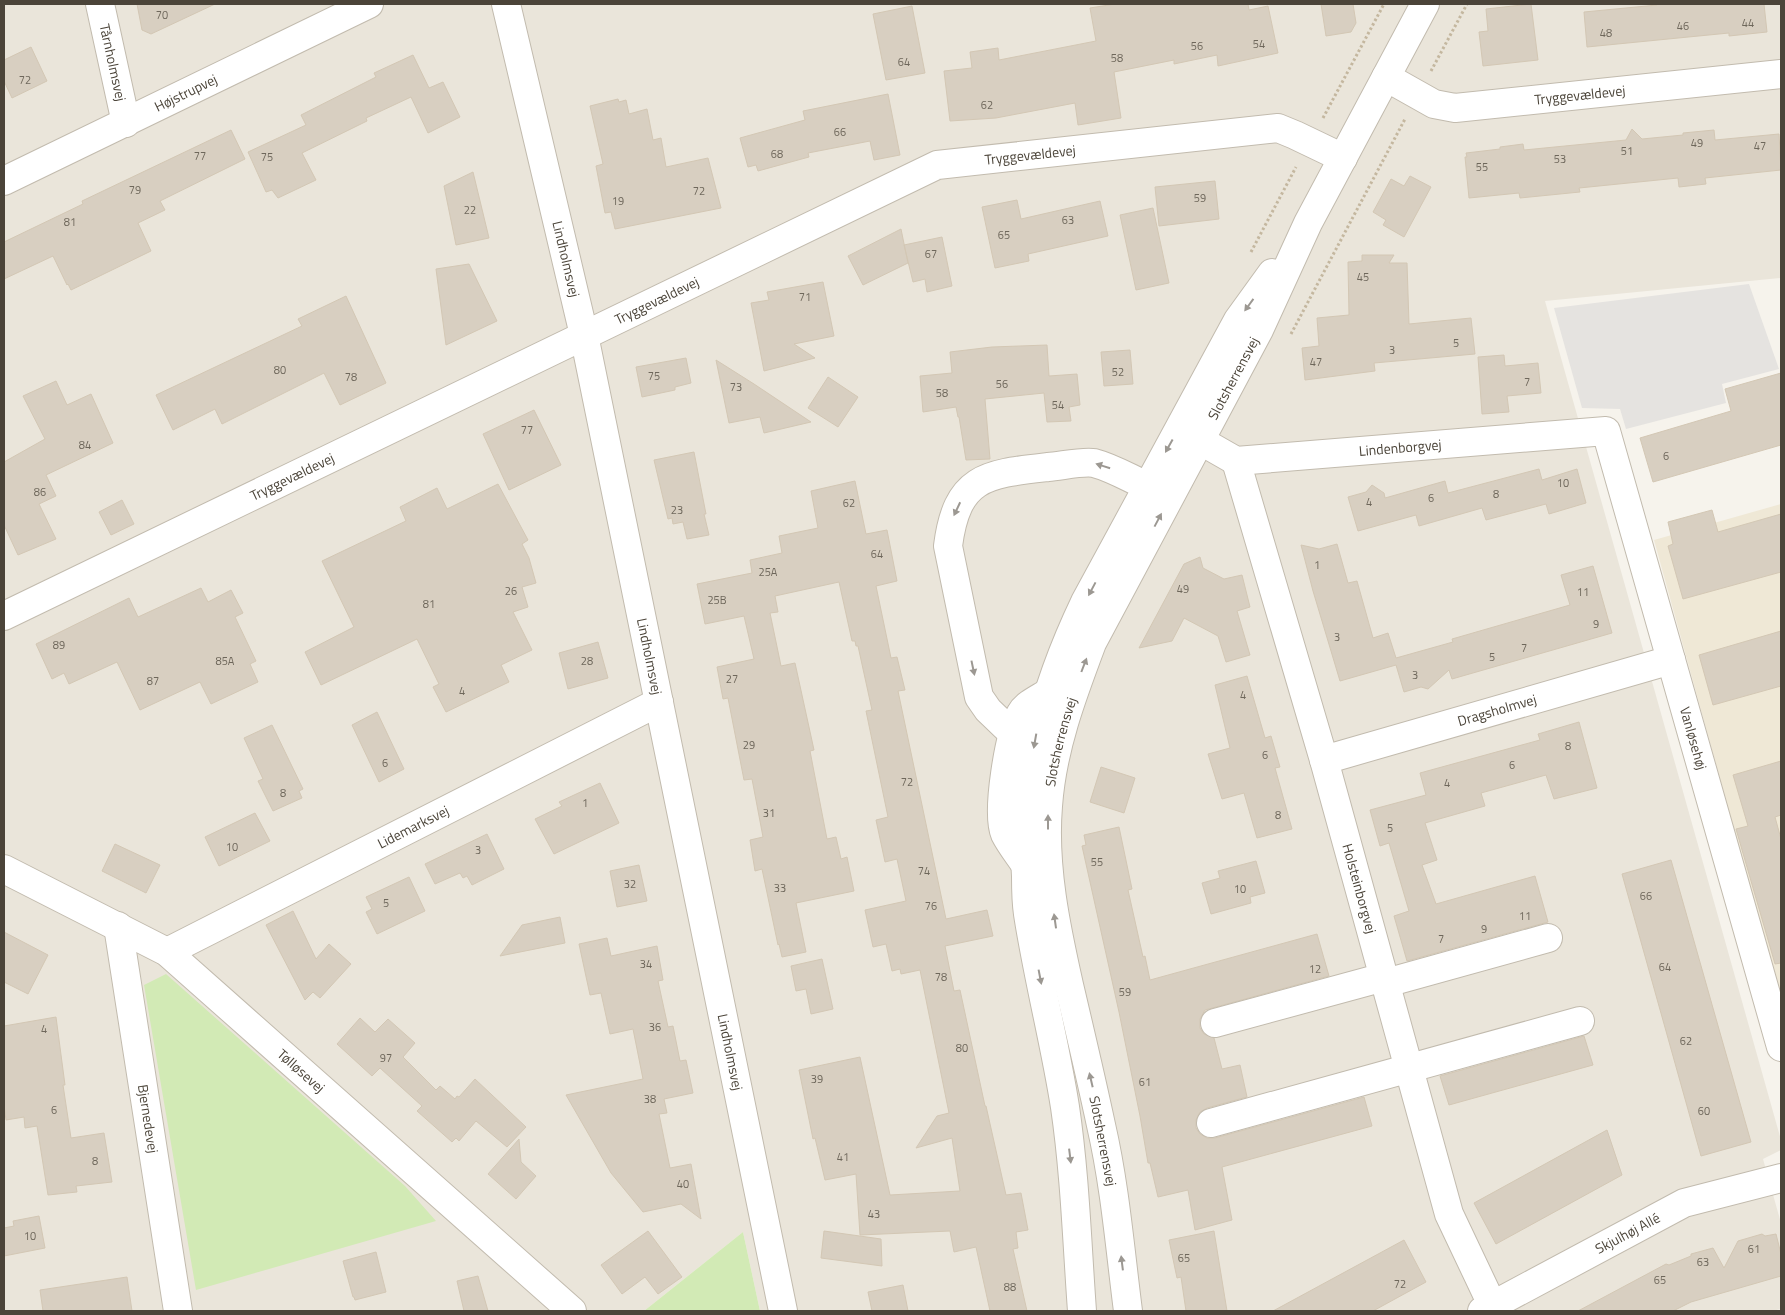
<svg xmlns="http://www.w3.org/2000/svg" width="1785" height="1315" viewBox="0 0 1785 1315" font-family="'Titillium Web',sans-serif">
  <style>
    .residential { fill: #eae5da }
    .education { fill: #efe8d6 }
    .green { fill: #d2eab5 }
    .parking { fill: #e5e3e0 }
    .building { fill: #d8cfc1; stroke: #d3c7b4 }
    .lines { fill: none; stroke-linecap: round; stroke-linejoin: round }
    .minor-casing { stroke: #c2bbae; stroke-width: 30 }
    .path { stroke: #c4b79f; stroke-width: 3; stroke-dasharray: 2.5 2.5; stroke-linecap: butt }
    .minor { stroke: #fff; stroke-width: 28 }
    .oneway { fill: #9c9892 }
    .labels { text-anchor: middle; stroke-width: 4; stroke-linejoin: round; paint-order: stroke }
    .number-label { font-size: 11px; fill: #6e675b }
    .street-label { font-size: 14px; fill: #4b4439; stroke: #fff }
  </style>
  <rect width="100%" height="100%" fill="#f6f3ec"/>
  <path class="residential" d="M4,4H1781V278L1545,301L1781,1140V1150L1763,1159L1781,1223V1309L1772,1311H760L743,1232L644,1311H4Z"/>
  <path class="education" d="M1781,504V1000L1654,540Z"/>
  <path class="green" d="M166,974L405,1186L436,1221L196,1290L144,985Z
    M743,1232L760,1311H644Z"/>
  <path class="parking" d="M1749,284L1779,369L1722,384L1726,403L1626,429L1620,409L1582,408L1554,308Z"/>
  <path class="building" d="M137,4H215L151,34L142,30Z
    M1115,4H1248L1249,10L1268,6L1278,53L1218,66L1217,55L1174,64V60L1114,72L1121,118L1078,125L1075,103L996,118L950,121L944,71L972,68L970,52L998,48L999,60L1096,41L1090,8Z
    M1321,4H1353L1356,23L1351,32L1326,36Z
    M1531,4L1538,60L1483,66L1479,32L1488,31L1486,9Z
    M1657,4H1764L1767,32L1729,36V33L1587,47L1584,12L1657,5Z
    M912,6L925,73L886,80L873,14Z
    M31,47L47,81L12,98L4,81V60Z
    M413,55L429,88L443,82L460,117L428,133L411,97L366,118L367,121L302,153L316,180L278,198L272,190L266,192L248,152L306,125L301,115L376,77L374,73Z
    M888,94L900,155L874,160L870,141L808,153L809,157L758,171L756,165L748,167L740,138L805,120L803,111Z
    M618,99L619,102L626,100L629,114L647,109L653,140L661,138L666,167L708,158L721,208L615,229L611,212L605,213L596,166L603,164L590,106Z
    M1632,129L1642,139L1683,135V133L1714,130L1715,140L1779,134L1781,170L1705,178L1706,184L1679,187L1678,178L1579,188L1580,192L1520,198L1519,193L1469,198L1465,157H1467L1466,153L1500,149V147L1523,144L1524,150L1626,140Z
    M231,130L245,159L160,201L165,210L138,223L151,251L71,290L68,284L67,285L53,256L4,279V242L83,204L82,201Z
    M473,172L489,238L456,245L444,186Z
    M1410,176L1431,187L1404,237L1383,225L1386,220L1373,212L1391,179L1404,186Z
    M1215,181L1219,219L1159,226L1155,187Z
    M1017,200L1021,219L1100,201L1108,236L1028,254L1029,261L995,268L982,207Z
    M1153,208L1169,283L1136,290L1120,215Z
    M901,229L908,263L863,285L848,256Z
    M942,237L952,286L927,292L925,279L913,282L904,245Z
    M1362,255H1394L1389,263H1407L1409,324L1471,318L1475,354L1374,363L1375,371L1305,380L1302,348L1319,346L1317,318L1349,315L1348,262L1362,261Z
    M469,264L497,321L446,345L436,269Z
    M823,282L834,336L794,344L815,358L764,371L751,303L769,300L767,292Z
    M346,296L386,383L340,405L324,373L222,424L215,409L173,430L156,395L302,326L298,319Z
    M1047,345L1049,376L1077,374L1080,405L1069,407L1071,421L1047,422L1044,393L985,399L990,459L966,460L959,417H958L956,407L923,412L920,376L952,373L950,352L992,347Z
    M1130,350L1133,384L1104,386L1101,352Z
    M1504,355L1505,366L1538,363L1541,393L1507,396L1509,412L1482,414L1478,357Z
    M686,358L691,383L675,387V390L642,397L636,367Z
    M716,360L754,384L811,422L764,433L760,417L729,423Z
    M1781,373V445L1653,482L1640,438L1731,411L1725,389Z
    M828,377L858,397L838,427L808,408Z
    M56,381L67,405L91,394L113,443L46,475L56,496L39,504L56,539L18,555L4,525V462L45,439L23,396Z
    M534,410L561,465L509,490L483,434Z
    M694,452L706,514H704L709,535L687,539L683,522L673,524L672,518L668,519L654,460Z
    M1539,469L1542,480L1577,469L1586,503L1549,514L1546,504L1486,520L1482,508L1419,526L1416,515L1358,531L1348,497L1366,492L1372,485L1384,493L1385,498L1445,481L1448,493Z
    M855,481L866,534L887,530L897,581L876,586L891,658L897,657L905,690L898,691L946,919L987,910L993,936L945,946L954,991L960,990L985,1106H986L1006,1195L1021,1193L1028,1230L1016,1232L1018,1248L1013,1249L1027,1311H990L976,1247L954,1252L950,1231L860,1235L856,1174L825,1180L815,1138L813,1139L799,1070L860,1057L890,1195L960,1191L952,1138L916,1148L937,1116L949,1113L920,970L901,974L900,969L892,971L886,944L873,947L865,910L906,901L897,859L885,862L876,820L888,817L866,711L872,710L858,646H856L855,641H852L839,582L775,596L778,612L770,613L781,666L795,663L814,750L810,751L827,839L836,837L841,859L847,857L854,891L796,903L806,952L782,957L779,944L778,945L762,869L755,871L750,840L763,837L752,779L744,780L728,698L723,699L717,667L754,659L744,616L705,624L697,584L752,573L750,560L782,553L779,536L818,528L811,491Z
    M498,484L528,540L522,544L529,558L536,583L522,587L528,607L513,612L532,650L501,665L509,682L446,712L433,687L439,684L417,639L321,685L305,652L354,627L322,561L406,521L400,507L437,488L447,509Z
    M122,500L134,524L111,535L99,512Z
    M1712,510L1718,532L1781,514V572L1683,599L1668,546L1673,544L1668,522Z
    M1337,544L1348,583L1357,581L1373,638L1388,633L1396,658L1453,642L1452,639L1570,605L1561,575L1593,566L1612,633L1452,679L1449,670L1428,689L1421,687L1404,692L1396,665L1340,681L1313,591L1301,545L1319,549Z
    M1200,557L1203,568L1224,579L1242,575L1250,607L1237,611L1250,655L1226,662L1218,636L1184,618L1172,641L1139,648L1184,564Z
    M201,588L208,602L231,590L243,613L235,617L256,661L250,664L258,682L211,704L200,682L140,710L117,662L69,684L64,673L52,679L36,644L129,598L138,617Z
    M1781,631V686L1713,705L1699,655Z
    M598,642L608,678L568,689L559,653Z
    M1247,676L1265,738L1271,736L1280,767L1275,768L1292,829L1257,838L1244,793L1222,799L1208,754L1230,748L1215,685Z
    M377,712L404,769L379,782L352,725Z
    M1579,722L1597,788L1554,799L1546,775L1481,793L1485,806L1425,823L1437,860L1422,865L1436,904L1535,876L1548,922L1407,961L1394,916L1409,911L1389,843L1380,846L1370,810L1426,795L1420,773L1540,740L1538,734Z
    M272,725L303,789L299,791L302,798L273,811L258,781L263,779L244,738Z
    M1781,761V815L1775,817L1781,839V963L1775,964L1736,829L1748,826L1733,775Z
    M1101,767L1135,778L1124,813L1090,802Z
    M600,783L619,823L554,854L535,819L562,806L559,802Z
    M255,813L270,841L219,866L205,837Z
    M1119,827L1132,889L1128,890L1143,957L1145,956L1150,980L1317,934L1329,976L1205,1010L1200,1019V1028L1204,1034L1214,1038L1222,1069L1240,1065L1247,1097L1207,1108L1200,1112L1196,1120V1128L1200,1134L1207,1138H1215L1364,1097L1372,1126L1222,1167L1232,1220L1195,1230L1188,1190L1158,1197L1150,1163H1148L1140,1116L1119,1012L1082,846L1086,845L1084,835Z
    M487,834L504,869L472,885L467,876L463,878L460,873L435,884L425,864Z
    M115,844L160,865L146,893L102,871Z
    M1671,860L1751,1142L1701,1156L1622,874Z
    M1256,861L1265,893L1250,897L1251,903L1211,914L1202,883L1220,878L1218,871Z
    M639,865L647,901L617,907L610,871Z
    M409,877L425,911L377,934L366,912L372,909L366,897Z
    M293,911L316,959L329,944L351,964L320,998L313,992L305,1000L266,925Z
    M560,917L565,943L500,956L522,925Z
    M4,932L48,955L28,994L4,982Z
    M607,938L611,956L657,946L663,980L658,981L668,1027L673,1026L680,1061L686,1060L693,1093L664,1099L667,1113L659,1114L670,1168L691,1164L701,1219L681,1204L643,1212L611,1173L566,1095L643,1079L633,1029L610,1034L601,993L590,995L579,944Z
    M822,959L833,1009L811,1014L806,989L796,991L791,966Z
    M56,1017L65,1085H63L71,1138L104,1133L112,1182L76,1186L77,1192L48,1195L37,1126L25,1128L24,1117L6,1120L4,1105V1026Z
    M360,1018L375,1032L388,1019L415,1043L403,1057L436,1090L440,1086L455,1099L457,1096L459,1097L475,1079L526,1127L507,1147L476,1121L459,1141L456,1138L452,1142L417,1111L422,1106L380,1068L372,1076L337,1044Z
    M1584,1036L1593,1065L1449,1105L1440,1076Z
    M1607,1130L1622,1175L1496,1244L1474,1203Z
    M519,1139L521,1162L536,1176L516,1199L488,1174Z
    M39,1216L45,1248L4,1256V1228L14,1226L13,1221Z
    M648,1231L682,1277L658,1294L645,1277L622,1294L601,1265Z
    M824,1231L881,1239L882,1266L821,1258Z
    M1214,1231L1227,1311H1186L1181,1277L1177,1278L1169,1240Z
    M1762,1234L1765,1236L1776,1234L1781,1254V1276L1691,1302L1673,1311H1578L1666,1264L1669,1265L1691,1256V1254L1713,1248L1724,1268L1738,1241Z
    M1404,1240L1426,1282L1373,1311H1273Z
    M376,1252L386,1292L355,1300L354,1297H353L343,1261Z
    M478,1276L488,1311H464L457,1281Z
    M127,1277L132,1311H43L40,1290Z
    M903,1285L908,1311H872L868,1292Z"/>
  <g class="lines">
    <defs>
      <g id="minor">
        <path id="s1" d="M100,4L126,123"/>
        <path id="s2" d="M506,4L584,335L783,1311"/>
        <path id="s3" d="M1386,77L1434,104L1455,108L1781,74"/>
        <path id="s4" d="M4,181L369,4"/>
        <path id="s5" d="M1201,441L1236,461L1606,431L1781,1047"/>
        <path id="s6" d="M1236,461L1324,760L1449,1214L1495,1311"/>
        <path id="s7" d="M4,616L937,165L1278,128L1295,135L1343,158"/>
        <path d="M1013,734L988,710L979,697L948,546C957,476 986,474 1048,467C1061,466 1083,461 1094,463C1113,468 1129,478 1147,486"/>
        <path id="s8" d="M1324,760L1671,660"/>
        <path d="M1024,863C1018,854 1010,844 1005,834C996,813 1009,733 1021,713C1026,704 1040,698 1049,692"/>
        <path id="s9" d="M4,869L167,952L572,1311"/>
        <path id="s10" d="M118,926L178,1311"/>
        <path id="s11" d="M167,952L659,702"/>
        <path d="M1386,983L1548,938"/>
        <path d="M1215,1023L1384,977"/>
        <path d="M1211,1123L1580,1021"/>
        <path d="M1082,1311C1077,1243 1075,1175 1065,1107C1055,1043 1038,979 1028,914C1026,901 1026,888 1026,876C1019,778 1043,690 1085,602L1238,320L1272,273"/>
        <path id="s12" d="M1128,1311C1120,1249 1115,1186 1101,1125C1091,1078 1080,1032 1069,985C1056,927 1043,866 1048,806C1052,749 1072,696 1092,643L1259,330L1308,223L1425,4"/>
        <path id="s13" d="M1482,1311L1684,1203L1781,1178"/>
      </g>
    </defs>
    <use href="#minor" class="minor-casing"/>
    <path class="path" d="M1431,71L1467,4
      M1323,118L1384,4
      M1251,252L1296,167
      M1291,334L1405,119"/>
    <use href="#minor" class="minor"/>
  </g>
  <defs><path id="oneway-solid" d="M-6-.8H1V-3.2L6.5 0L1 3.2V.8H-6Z" transform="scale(1.25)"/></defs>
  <g class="oneway">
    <use href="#oneway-solid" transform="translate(1249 305) rotate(126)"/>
    <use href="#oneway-solid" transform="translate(1169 446) rotate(119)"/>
    <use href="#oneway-solid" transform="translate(1103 466) rotate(-162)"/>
    <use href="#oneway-solid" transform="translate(957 509) rotate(115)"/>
    <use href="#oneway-solid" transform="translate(1158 520) rotate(-62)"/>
    <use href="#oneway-solid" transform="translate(1092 589) rotate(118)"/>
    <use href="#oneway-solid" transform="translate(1084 665) rotate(-69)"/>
    <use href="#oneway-solid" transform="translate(973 668) rotate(78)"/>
    <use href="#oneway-solid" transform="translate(1035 741) rotate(100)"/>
    <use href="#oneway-solid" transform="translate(1048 822) rotate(-90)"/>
    <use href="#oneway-solid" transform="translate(1055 921) rotate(-98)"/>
    <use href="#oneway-solid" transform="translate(1040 977) rotate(79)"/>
    <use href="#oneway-solid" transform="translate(1091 1080) rotate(-103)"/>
    <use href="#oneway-solid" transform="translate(1070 1156) rotate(83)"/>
    <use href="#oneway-solid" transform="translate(1122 1263) rotate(-97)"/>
  </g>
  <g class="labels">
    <g class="number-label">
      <text x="162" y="19">70</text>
      <text x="1748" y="27">44</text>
      <text x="1683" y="30">46</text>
      <text x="1606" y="37">48</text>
      <text x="1259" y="48">54</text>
      <text x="1197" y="50">56</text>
      <text x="1117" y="62">58</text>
      <text x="904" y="66">64</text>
      <text x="25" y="84">72</text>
      <text x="987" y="109">62</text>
      <text x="840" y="136">66</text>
      <text x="1697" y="147">49</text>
      <text x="1760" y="150">47</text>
      <text x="1627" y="155">51</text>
      <text x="777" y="158">68</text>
      <text x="200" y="160">77</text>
      <text x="267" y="161">75</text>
      <text x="1560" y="163">53</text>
      <text x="1482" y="171">55</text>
      <text x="135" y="194">79</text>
      <text x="699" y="195">72</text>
      <text x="1200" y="202">59</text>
      <text x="618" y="205">19</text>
      <text x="470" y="214">22</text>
      <text x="1068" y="224">63</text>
      <text x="70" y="226">81</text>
      <text x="1004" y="239">65</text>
      <text x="931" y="258">67</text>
      <text x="1363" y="281">45</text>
      <text x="805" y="301">71</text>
      <text x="1456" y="347">5</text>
      <text x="1392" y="354">3</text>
      <text x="1316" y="366">47</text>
      <text x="280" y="374">80</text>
      <text x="1118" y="376">52</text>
      <text x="654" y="380">75</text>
      <text x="351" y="381">78</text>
      <text x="1527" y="386">7</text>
      <text x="1002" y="388">56</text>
      <text x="736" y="391">73</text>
      <text x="942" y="397">58</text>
      <text x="1058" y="409">54</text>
      <text x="527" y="434">77</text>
      <text x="85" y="449">84</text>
      <text x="1666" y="460">6</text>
      <text x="1563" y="487">10</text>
      <text x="40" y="496">86</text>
      <text x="1496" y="498">8</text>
      <text x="1431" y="502">6</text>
      <text x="1369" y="506">4</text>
      <text x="849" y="507">62</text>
      <text x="677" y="514">23</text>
      <text x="877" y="558">64</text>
      <text x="1317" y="569">1</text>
      <text x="768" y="576">25A</text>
      <text x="1183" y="593">49</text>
      <text x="511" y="595">26</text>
      <text x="1583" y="596">11</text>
      <text x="717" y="604">25B</text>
      <text x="429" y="608">81</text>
      <text x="1596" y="628">9</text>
      <text x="1337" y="641">3</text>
      <text x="59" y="649">89</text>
      <text x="1524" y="652">7</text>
      <text x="1492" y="661">5</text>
      <text x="225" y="665">85A</text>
      <text x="587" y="665">28</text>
      <text x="1415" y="679">3</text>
      <text x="732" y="683">27</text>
      <text x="153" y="685">87</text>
      <text x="462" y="695">4</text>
      <text x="1243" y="699">4</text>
      <text x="749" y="749">29</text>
      <text x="1568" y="750">8</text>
      <text x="1265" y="759">6</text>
      <text x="385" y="767">6</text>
      <text x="1512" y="769">6</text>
      <text x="907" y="786">72</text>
      <text x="1447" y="787">4</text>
      <text x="283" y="797">8</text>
      <text x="585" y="807">1</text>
      <text x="769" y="817">31</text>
      <text x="1278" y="819">8</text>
      <text x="1390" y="832">5</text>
      <text x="232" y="851">10</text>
      <text x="478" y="854">3</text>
      <text x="1097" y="866">55</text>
      <text x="924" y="875">74</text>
      <text x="630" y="888">32</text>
      <text x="780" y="892">33</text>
      <text x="1240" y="893">10</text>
      <text x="1646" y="900">66</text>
      <text x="386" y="907">5</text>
      <text x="931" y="910">76</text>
      <text x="1525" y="920">11</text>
      <text x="1484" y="933">9</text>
      <text x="1441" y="943">7</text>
      <text x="646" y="968">34</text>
      <text x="1665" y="971">64</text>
      <text x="1315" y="973">12</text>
      <text x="941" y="981">78</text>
      <text x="1125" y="996">59</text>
      <text x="655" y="1031">36</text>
      <text x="44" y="1033">4</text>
      <text x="1686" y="1045">62</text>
      <text x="962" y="1052">80</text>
      <text x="386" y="1062">97</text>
      <text x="817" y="1083">39</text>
      <text x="1145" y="1086">61</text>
      <text x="650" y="1103">38</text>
      <text x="54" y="1114">6</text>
      <text x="1704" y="1115">60</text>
      <text x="843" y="1161">41</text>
      <text x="95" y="1165">8</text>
      <text x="683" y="1188">40</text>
      <text x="874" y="1218">43</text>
      <text x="30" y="1240">10</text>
      <text x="1754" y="1253">61</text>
      <text x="1184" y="1262">65</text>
      <text x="1703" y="1266">63</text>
      <text x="1660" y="1284">65</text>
      <text x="1400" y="1288">72</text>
      <text x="1010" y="1291">88</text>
    </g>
    <g class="street-label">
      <text dy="5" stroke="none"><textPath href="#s1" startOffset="60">Tårnholmsvej</textPath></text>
      <text dy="5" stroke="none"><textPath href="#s4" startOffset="202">Højstrupvej</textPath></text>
      <text dy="5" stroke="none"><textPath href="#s3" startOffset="202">Tryggevældevej</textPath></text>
      <text dy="5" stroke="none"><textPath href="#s7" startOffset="1130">Tryggevældevej</textPath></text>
      <text dy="5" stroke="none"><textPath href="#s2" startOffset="262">Lindholmsvej</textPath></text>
      <text dy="5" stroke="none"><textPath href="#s7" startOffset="725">Tryggevældevej</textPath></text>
      <text dy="5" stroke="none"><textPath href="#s12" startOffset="982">Slotsherrensvej</textPath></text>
      <text dy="5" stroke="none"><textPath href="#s5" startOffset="205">Lindenborgvej</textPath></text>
      <text dy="5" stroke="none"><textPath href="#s7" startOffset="320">Tryggevældevej</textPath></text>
      <text dy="5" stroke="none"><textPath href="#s2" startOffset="668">Lindholmsvej</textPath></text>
      <text dy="5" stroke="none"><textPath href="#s8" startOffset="180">Dragsholmvej</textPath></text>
      <text dy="5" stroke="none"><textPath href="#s5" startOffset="731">Vanløsehøj</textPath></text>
      <text dy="5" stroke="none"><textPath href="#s12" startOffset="578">Slotsherrensvej</textPath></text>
      <text dy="5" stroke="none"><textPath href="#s11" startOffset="276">Lidemarksvej</textPath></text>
      <text dy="5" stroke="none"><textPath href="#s6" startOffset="445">Holsteinborgvej</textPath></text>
      <text dy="5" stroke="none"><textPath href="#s2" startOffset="1072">Lindholmsvej</textPath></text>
      <text dy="5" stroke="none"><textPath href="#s9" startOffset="362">Tølløsevej</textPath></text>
      <text dy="5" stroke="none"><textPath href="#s10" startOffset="195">Bjernedevej</textPath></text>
      <text transform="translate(1103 1141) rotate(79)" y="5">Slotsherrensvej</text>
      <text dy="5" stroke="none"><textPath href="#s13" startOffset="165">Skjulhøj Allé</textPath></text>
    </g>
  </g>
  <rect width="1785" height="1315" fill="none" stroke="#4b4439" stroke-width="10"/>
</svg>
